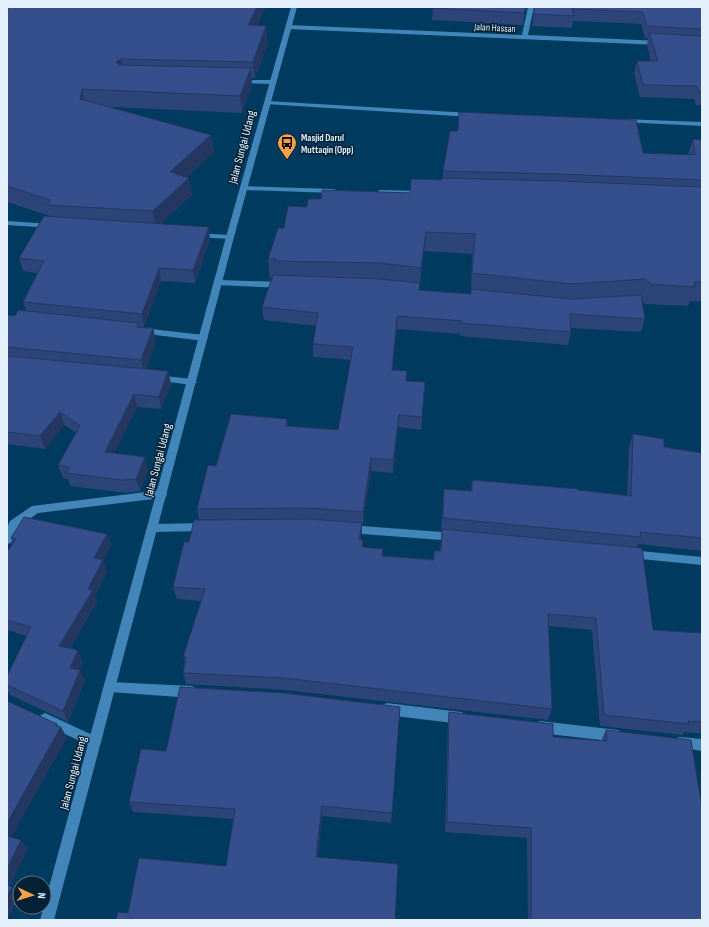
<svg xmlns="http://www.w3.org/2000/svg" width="709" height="927" viewBox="0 0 709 927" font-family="'Sofia Sans Condensed',sans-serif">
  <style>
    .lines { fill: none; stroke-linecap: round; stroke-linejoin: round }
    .lane { fill: #4285b8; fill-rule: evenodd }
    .street { fill: #4285b8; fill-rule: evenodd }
    .secondary { fill: #4285b8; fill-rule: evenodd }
    .wall { fill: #2d4478; fill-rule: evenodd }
    .shaded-wall { fill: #243761 }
    .building { fill: #344f8b; stroke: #243761 }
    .labels { text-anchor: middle; stroke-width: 3; stroke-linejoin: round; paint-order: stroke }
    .far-street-label { font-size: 10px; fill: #e4f1fc; stroke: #042035 }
    .far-poi-label { font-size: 10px; font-weight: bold; fill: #e4f1fc; stroke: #042035; text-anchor: start }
    .street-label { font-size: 12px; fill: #e4f1fc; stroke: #042035 }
  </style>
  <rect width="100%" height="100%" fill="#003a5e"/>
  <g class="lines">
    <path class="lane" d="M267,101L471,113L474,115L471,117L265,104L264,103Z
      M623,119L702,122V126L621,122L620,121Z
      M241,186L334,189L338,191L334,193L244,190H241Z
      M379,190L422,191L426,193L422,195L382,194L378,192Z
      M162,490L166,491L167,494L166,497L162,498L38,513L18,527L11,543L7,544V528L10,521L32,506Z
      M45,713L99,738L101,742L99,746L95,748L91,746L41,723L39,719L41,715Z"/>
    <path class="street" d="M528,7H534L528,35L660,41L663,43L660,45L288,29L285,27L288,25L522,35Z
      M237,80H273L276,82L273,84L239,83L236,81Z
      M7,221L53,224L57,226L53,228L7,225Z
      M194,233L230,235L234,237L230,239L197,237L193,235Z
      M219,280L283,282L287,285L283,288L216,285L215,283L216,281Z
      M142,328L204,335L208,338L204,341L139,333L138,331Z
      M156,375L192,379L197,382L192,385L153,380L151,378Z
      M205,523L209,524L210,527L209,530L205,531L153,532L149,531L148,528L149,525L153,524Z
      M349,525L455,533L459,534L460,537L459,540L455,541L349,533L345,532L344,529L345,526Z
      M630,550L702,557V565L630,558L626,557L625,554L626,551Z
      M110,682L192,686L196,688L198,692L196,696L192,698L110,692L106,691L104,687L106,683Z
      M387,703L461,712L465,714L467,718L465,722L461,724L387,715L383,713L381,709L383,705Z
      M540,721L618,730L622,732L624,736L622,740L618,742L540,733L536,731L534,727L536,723Z
      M679,737L702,739V751L675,747L673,743L675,739Z"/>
    <path class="secondary" d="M291,7H297L234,237L54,920H40L226,237Z"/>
  </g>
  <path class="wall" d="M7,7L266,26L268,43L255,78H252V85L242,113L110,107L211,135L214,152L187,177L192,195L161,224L210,240L195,283L161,281L144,327H139L153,328L156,341L146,369L168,371L171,384L161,409L137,407L114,453L148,469L140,491L126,493L70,486L68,479L63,478L58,465L76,433L64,425L45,449L7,444V315L15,316L26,311L23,302L37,273L23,271L19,258L50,217V216L7,202Z
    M526,7L523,25L432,20L433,8Z
    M535,7H702V105H696L694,99L640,97L634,73L637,61H651L647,45L648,38H645L641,24L573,21L572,28L532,26Z
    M459,112L643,153L688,155L693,139L702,140V302L690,301L688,306L645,304L642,300L645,319L641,332L571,328V332L568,345L460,336V334L397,329L392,370L407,381L425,382L421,430L398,427L393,473L371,471L363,524H362L361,540L363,547L383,556L433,559L434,551H440L442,530H441L443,501L444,489L471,491L472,480L627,496L629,447L633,434L664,447L702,453V551L638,544L637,547L653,630L702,633V734L684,732L683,735L600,726L592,630L548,626L552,709L548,720L285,690L186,684L183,673L185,662L183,657L201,601L177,599L173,587L189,542L199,520L197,509L216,466L287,419L288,426L338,430L351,360L313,357V344L316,326L264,320L262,307L272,278H270L268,259L284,228L307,207L321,199L410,193L442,180L443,178V171L457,131ZM424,251L472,254L471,294L419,290Z
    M107,534L111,546L103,560L107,572L95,596L97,602L70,648L83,662L79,670L85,681L68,722L10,695L7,690V676L27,636L7,630V552L13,543L11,538Z
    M400,707L391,823L322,816L318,857L128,913L226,866L234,819L133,812L129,802L166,751Z
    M449,712L553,737L601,741L606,730L702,920H528L527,838L445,832L448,723Z"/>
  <path class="shaded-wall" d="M257,7H266L250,42L248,25Z
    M526,7L523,25L524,13Z
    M266,26L268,43L255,78L253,62Z
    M121,59L124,76L116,62Z
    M251,68L252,85L242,113L240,96Z
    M82,89L86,106L80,99Z
    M211,135L214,152L173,189L170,172Z
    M189,178L192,195L156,229L153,211Z
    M209,227L210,240L195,283L193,270Z
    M426,232L424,251L420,287L421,268Z
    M159,268L161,281L144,327L142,314Z
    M397,316V329L391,383L392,370Z
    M153,328L156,341L144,373L141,360Z
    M168,371L171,384L161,409L159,397Z
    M134,394L137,407L109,465L105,452Z
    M60,412L64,425L45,449L40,436Z
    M399,415L398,427L393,473V460Z
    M145,457L148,469L140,491L136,479Z
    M371,458V471L363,524V512Z
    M362,523V535L359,552V540Z
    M107,534L111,546L103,560L107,572L95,596L97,602L64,658L59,646L88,589L94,558Z
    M78,650L83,662L75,679L70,668Z
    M80,670L85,681L68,722L63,711Z
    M57,724L60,729L61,727L67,738L8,843L7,841V823Z
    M322,806V816L316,866V857Z
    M21,840L28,849L7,892V869Z
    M12,887L19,896L7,920V896Z"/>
  <path class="building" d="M10,7H257L248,25L266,26L253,62L121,59L116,62L119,65L251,68L240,96L82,89L80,99L211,135L170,172L189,178L153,211L47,205L50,200L7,186V9Z
    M433,7H526L524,13L433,8Z
    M535,7H702V29L647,26L643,12L572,9L574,16L533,14Z
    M649,33L702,36V93L699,92L697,86L643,85L637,61H658Z
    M459,112L636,120L643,153L695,155L693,139L702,140V180L558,174L443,171L450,131H458Z
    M442,178L558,181L702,187V282H694L695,287L651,284L645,279L572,284L472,273L475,234L426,232L421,268L380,263L275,261L276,259H268L278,228H284L288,206L307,207L308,199H321L322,190L410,193L411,179L442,180Z
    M44,216L209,227L193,270L159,268L142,314L23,302L44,261L19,258Z
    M273,275L379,279L420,283L419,290L471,294V289L571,299L641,295L645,319L570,314L571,332L461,323L462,321L397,316L392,370L407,371L406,381L425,382L422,417L399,415L393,460L371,458L363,512L309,508L197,509L208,465L216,466L231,414L287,419L286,426L338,430L353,347L313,344L318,313L262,307Z
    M18,310L138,323L137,327L153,328L141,360L7,347V315L15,316Z
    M7,356L168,371L159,397L134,394L105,452L145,457L136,479L122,480L66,473L69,467L58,465L80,426L60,412L40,436L7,432Z
    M633,434L664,439V447L702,453V538L640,532L641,537L443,518L444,489L472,491V480L578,489V490L631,496Z
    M24,517L107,534L94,558L103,560L88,589L93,590L59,646L78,650L70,668L80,670L63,711L7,685V676L31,627L7,620V552L16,539L11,538Z
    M309,519L362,523L359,540H363L362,547L383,549L382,556L434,560V551H441L442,529L642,548L653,630L702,633V722L688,721L689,724L604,715L596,618L548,614L552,709L284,678L183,673L186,657H183L205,589L173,587L184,542H189L194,520Z
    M180,687L284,693L400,707L392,813L322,806L316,857L398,864L395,920H116L118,912L128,913L139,858L226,866L235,809L129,802L141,749L166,751Z
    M7,701L57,724L56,726L61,727L7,823Z
    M449,712L553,724V737L607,741L606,730L691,740L702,808V920H531V828L447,822Z
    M7,836L21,840L7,869Z
    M7,885L12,887L7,896Z"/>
  <defs>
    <symbol id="bus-pin" viewBox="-11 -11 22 30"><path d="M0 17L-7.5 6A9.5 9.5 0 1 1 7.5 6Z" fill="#f7a248" stroke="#042035"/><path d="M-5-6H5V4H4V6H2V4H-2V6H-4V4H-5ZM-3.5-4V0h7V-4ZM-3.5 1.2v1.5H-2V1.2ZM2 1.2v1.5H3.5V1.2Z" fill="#111"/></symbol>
  </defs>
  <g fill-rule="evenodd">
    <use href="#bus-pin" x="276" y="132" width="22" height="30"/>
  </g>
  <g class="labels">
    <g class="far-street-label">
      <text transform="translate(495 27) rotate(3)" y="4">Jalan Hassan</text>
    </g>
    <g class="far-poi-label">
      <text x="301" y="141">Masjid Darul<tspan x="301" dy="12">Muttaqin (Opp)</tspan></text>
    </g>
    <g class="street-label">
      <text transform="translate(242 147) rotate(-75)" y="4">Jalan Sungai Udang</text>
      <text transform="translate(158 460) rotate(-75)" y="4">Jalan Sungai Udang</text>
      <text transform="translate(73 773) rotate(-75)" y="4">Jalan Sungai Udang</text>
    </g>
  </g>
  <rect width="709" height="927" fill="none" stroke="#e4f1fc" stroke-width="16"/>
  <g transform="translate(32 895) rotate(94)"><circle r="19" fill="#042035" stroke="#5e7485"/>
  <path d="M0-3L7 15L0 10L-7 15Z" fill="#f7a248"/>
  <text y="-6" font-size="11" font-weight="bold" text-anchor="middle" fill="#e4f1fc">N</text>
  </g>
</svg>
